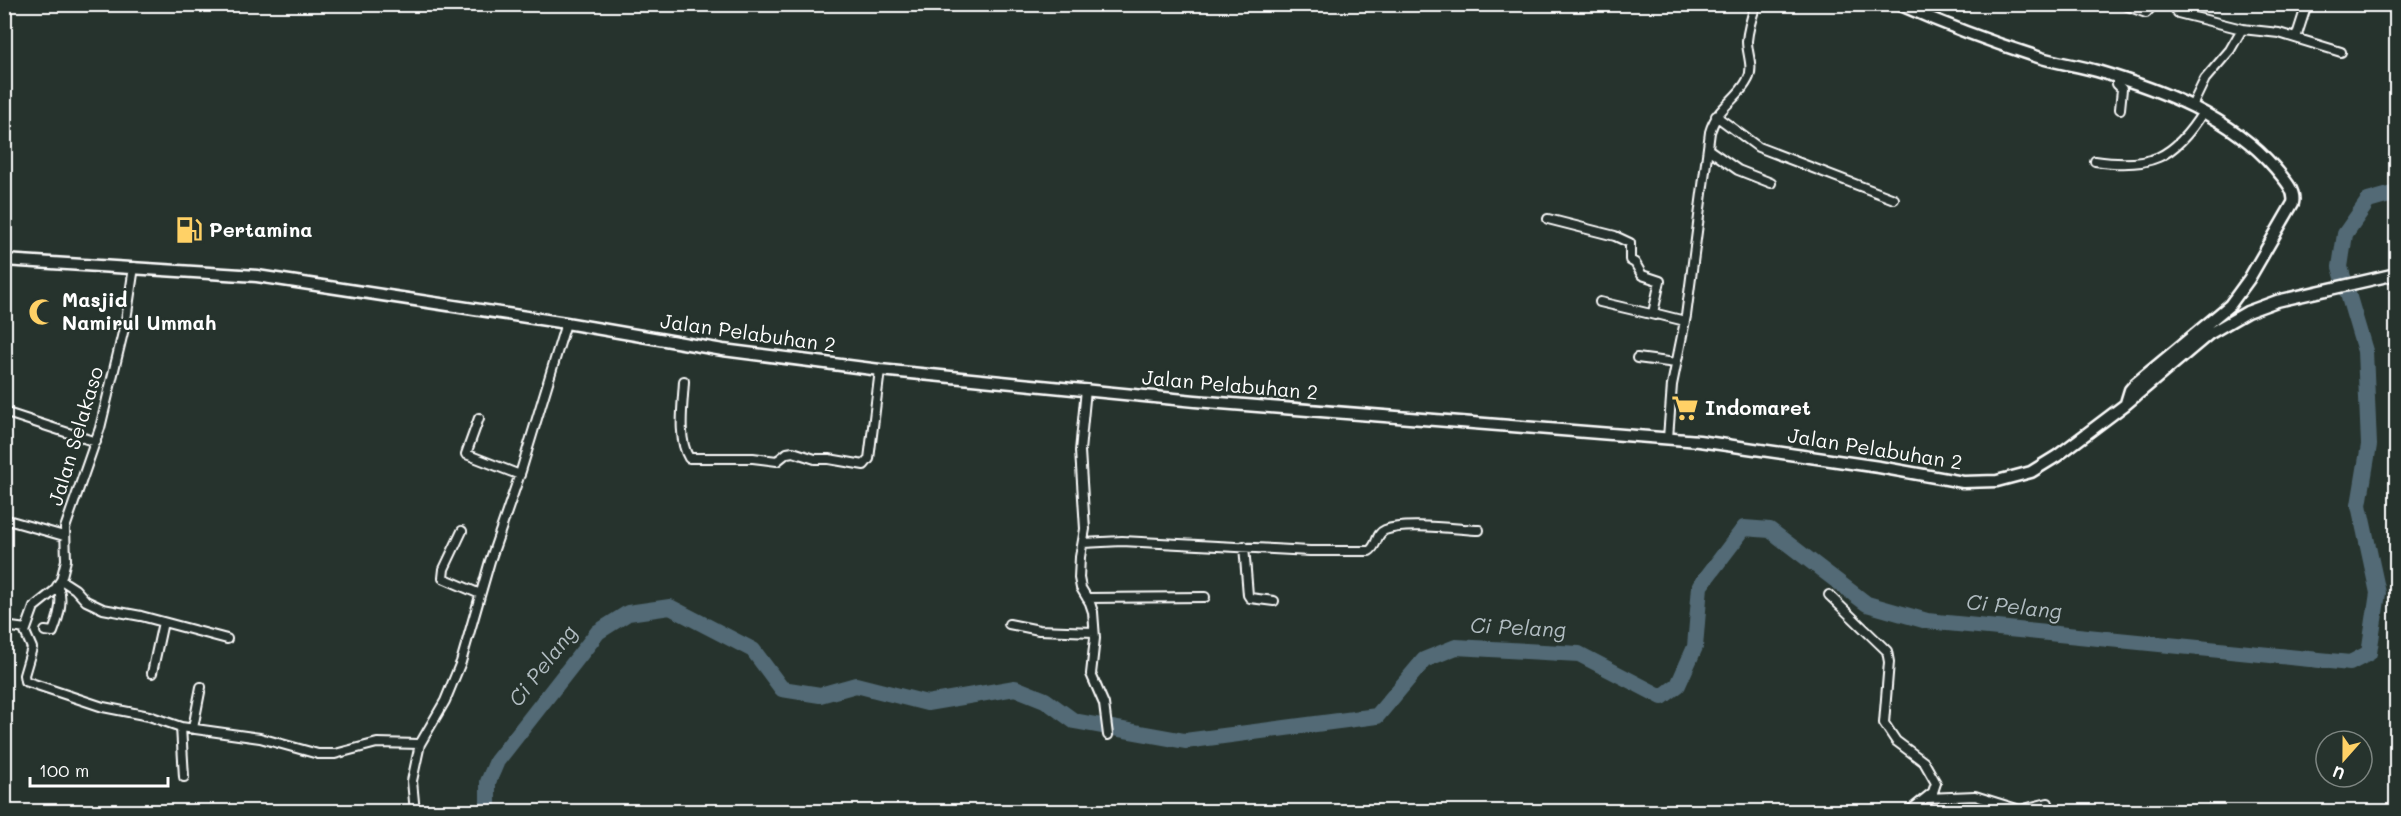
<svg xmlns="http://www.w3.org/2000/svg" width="2401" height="816" viewBox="0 0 2401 816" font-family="Mali,sans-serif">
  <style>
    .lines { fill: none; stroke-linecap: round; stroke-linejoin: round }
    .river { stroke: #526a76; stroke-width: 16 }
    .street-casing { stroke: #fff; stroke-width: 12 }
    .secondary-casing { stroke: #fff; stroke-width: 15 }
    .street { stroke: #26332d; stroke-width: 8 }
    .secondary { stroke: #26332d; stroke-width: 10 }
    .labels { text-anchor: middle; stroke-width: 4.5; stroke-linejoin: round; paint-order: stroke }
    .poi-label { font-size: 20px; font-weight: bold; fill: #fff; stroke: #26332d; text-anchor: start }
    .street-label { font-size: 20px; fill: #fff; stroke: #26332d }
    .water-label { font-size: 21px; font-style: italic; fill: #b1bcc1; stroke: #26332d }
  </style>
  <rect width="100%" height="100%" fill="#26332d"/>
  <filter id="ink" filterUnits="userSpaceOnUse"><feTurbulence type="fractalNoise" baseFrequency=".0167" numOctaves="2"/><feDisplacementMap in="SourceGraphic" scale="12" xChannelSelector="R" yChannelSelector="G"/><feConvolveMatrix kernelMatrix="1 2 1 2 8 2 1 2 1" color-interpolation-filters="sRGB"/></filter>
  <g filter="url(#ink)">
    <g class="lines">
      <path class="river" d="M488,812V782L497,761L598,632L628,613L670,607L753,650L782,689L820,695L856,685L927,703L1015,688L1045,700L1074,721L1185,741L1377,716L1424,660L1456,647L1579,654L1662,697L1678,685L1695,647L1700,586L1744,528L1770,530L1867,604L1927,621L2350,663L2369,653L2378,593L2359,505L2369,445L2365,351L2340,267L2345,234L2368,201L2396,193"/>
      <defs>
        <path id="street" d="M2122,4L2146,13L2154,4
          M2172,4L2178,13L2242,29
          M2296,38L2307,4
          M2117,78V84L2122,89L2120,109
          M2192,106L2205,79L2230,50L2242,29L2279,33L2341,52
          M1716,116L1758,147L1894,199
          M1708,149L1738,170L1771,183
          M2095,161C2149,169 2174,159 2203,112
          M1548,219L1615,236L1630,243V260L1635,263L1642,275L1660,281L1653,313L1685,321
          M134,267L126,320L100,428L65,528L66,560L61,580L54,591L34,607L25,632L32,648L24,675L25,681L103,707L149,716L181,727L260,738L318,754H335L377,743L420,744
          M1600,302L1655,315
          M1637,358L1676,363
          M684,381C683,403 677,439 689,458H753L777,461L787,453L793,452L815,459H829L864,465L869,459L880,370
          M1086,389L1080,451L1085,529L1080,557L1079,578L1081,588L1090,603L1093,612L1095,638L1091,674L1104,704L1108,735
          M4,412L96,442
          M479,418L466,454L520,475
          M1668,438L1672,385L1686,316L1710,132C1718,105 1737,101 1748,79C1754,67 1747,54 1747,41C1748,29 1752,16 1756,4
          M4,519L64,536
          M462,531L444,569L443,578L480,594
          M1083,543L1122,541L1310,551H1369C1378,546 1375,534 1385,530C1405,522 1457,529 1479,530
          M1244,546L1248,595L1250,598L1274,601
          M61,580L75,589L86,601L103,609L141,616L227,639
          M1829,595L1887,651L1889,662L1884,723L1896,741L1924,762L1936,783L1933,792L1908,812
          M1087,598L1205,597
          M1009,624L1039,630L1094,632
          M4,626L26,629
          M45,631L53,632C58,619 64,601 58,587
          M152,673L163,622
          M181,727L184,777
          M193,728L201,687
          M1927,798L1975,796L2020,810L2048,803
          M1339,810V812
          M415,812L412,781L420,744L445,701L461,662L490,561L521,471L566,323"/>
        <path id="secondary" d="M1898,4C1943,24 1988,41 2035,56C2055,63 2077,65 2097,71C2162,90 2230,116 2275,168C2283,178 2296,190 2293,203L2249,279L2230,305L2136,383L2130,390L2126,403
          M4,260L257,276L566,323L723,350L880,370L1195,401L1699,441L1879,467L1963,482L1997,481L2031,472L2057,456L2126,404L2209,334L2247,312L2277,301L2396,274"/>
      </defs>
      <use href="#street" class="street-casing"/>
      <use href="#secondary" class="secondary-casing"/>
      <use href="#street" class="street"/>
      <use href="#secondary" class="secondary"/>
    </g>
  </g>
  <defs>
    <symbol id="fuel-bare" viewBox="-9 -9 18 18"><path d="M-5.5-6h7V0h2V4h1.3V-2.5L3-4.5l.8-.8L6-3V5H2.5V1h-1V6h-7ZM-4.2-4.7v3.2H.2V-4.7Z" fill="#ffd166" stroke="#26332d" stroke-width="2.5" paint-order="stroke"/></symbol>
    <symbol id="mosque-bare" viewBox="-9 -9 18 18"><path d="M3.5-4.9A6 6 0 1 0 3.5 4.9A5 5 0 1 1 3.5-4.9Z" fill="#ffd166" stroke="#26332d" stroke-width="2.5" paint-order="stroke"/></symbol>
    <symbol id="supermarket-bare" viewBox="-9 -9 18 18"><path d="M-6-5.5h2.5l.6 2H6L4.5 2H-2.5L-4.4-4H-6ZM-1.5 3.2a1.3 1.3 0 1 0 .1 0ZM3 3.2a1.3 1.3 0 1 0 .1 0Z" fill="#ffd166" stroke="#26332d" stroke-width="2.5" paint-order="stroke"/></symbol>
  </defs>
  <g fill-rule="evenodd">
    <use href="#fuel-bare" x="170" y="211" width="38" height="38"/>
    <use href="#mosque-bare" x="23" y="293" width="38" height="38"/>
    <use href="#supermarket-bare" x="1666" y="389" width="38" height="38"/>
  </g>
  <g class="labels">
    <g class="poi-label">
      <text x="209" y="237">Pertamina</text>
      <text x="62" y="307">Masjid<tspan x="62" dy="23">Namirul Ummah</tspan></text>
      <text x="1705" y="415">Indomaret</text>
    </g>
    <g class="street-label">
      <text transform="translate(748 333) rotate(8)" y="7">Jalan Pelabuhan 2</text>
      <text transform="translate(1230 385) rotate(5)" y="7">Jalan Pelabuhan 2</text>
      <text transform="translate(76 436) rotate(-73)" y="7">Jalan Selakaso</text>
      <text transform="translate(1875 449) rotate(9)" y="7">Jalan Pelabuhan 2</text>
    </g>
    <g class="water-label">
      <text transform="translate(2014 607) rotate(6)" y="7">Ci Pelang</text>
      <text transform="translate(1518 628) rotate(3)" y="7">Ci Pelang</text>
      <text transform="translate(543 666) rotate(-52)" y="7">Ci Pelang</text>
    </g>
  </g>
  <rect width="2401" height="816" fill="none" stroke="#26332d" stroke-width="24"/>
  <rect x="12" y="12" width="2377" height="792" fill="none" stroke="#fff" stroke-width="2" filter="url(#ink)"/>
  <g transform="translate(2344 759) rotate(201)"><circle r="28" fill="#26332d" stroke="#7d8581" stroke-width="1.5"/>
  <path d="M0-4.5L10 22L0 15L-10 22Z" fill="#ffd166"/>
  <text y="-9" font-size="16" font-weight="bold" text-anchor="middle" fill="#ffffff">U</text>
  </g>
  <path d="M30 777v9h138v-9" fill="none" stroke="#ffffff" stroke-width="3"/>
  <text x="39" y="777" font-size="18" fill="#ffffff" stroke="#26332d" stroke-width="4.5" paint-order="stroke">100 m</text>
</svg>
